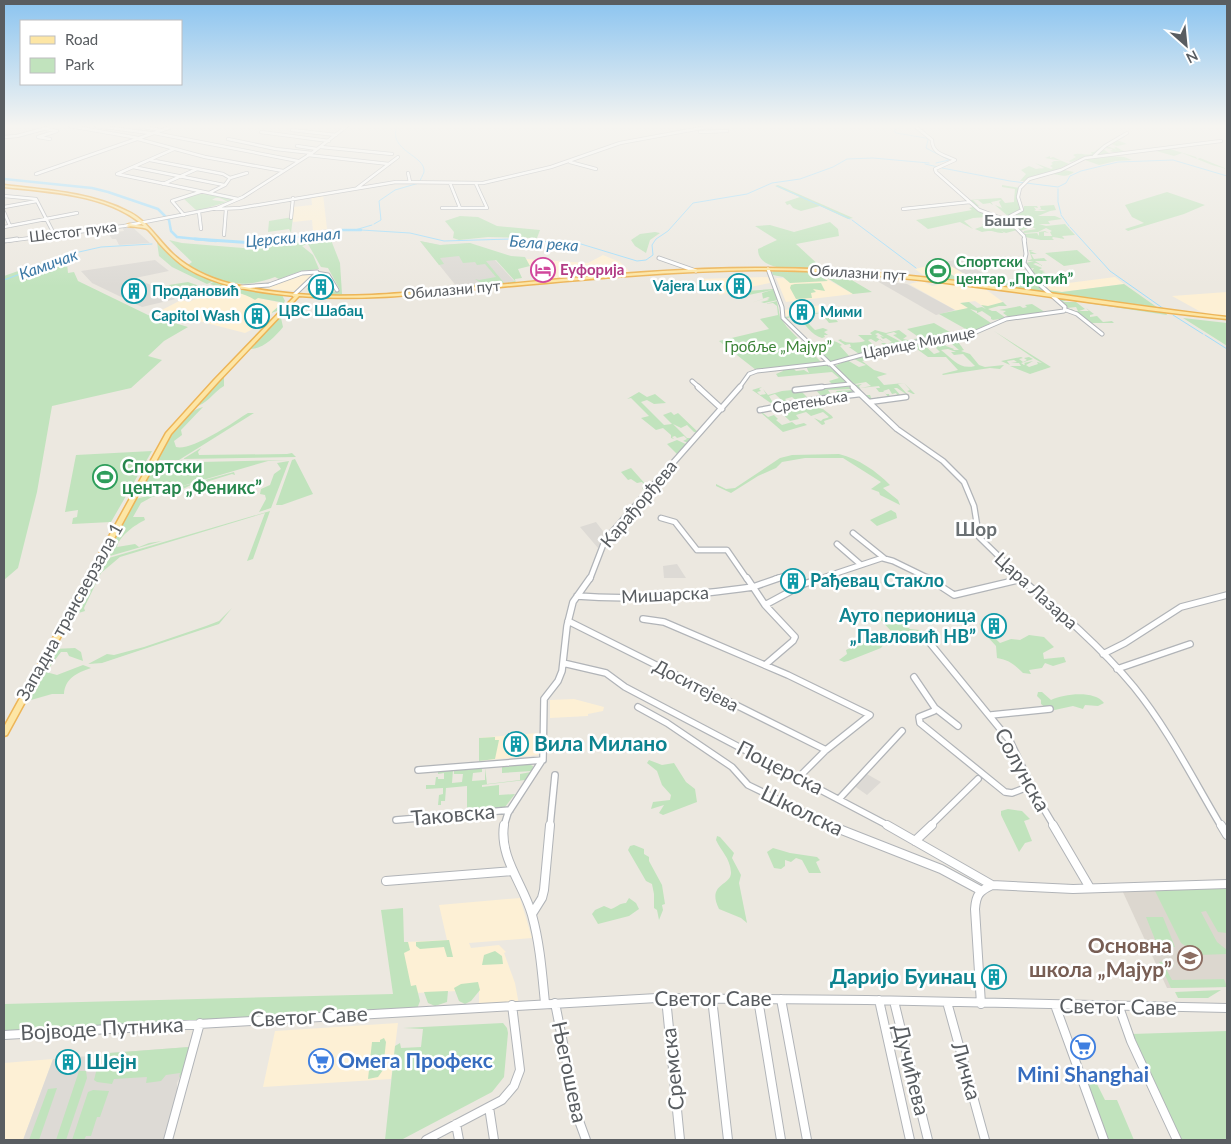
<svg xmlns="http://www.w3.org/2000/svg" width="1231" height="1144" viewBox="0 0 1231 1144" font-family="Lato,sans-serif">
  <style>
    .commercial { fill: #fdf0d5 }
    .industrial { fill: #dddad5 }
    .education { fill: #dcd7cf }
    .green { fill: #c1e3bd; fill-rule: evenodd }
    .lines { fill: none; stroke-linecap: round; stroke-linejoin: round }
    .stream { stroke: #a0ddfc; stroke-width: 1 }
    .canal-far1 { stroke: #a0ddfc; stroke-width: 2.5 }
    .canal { stroke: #a0ddfc; stroke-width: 3 }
    .minor-far4-casing { stroke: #b1b4b8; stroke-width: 4 }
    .minor-far3-casing { stroke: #b1b4b8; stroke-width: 5 }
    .minor-far2-casing { stroke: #b1b4b8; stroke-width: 7 }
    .minor-far1-casing { stroke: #b1b4b8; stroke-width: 8 }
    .minor-casing { stroke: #b1b4b8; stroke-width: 10 }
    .major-casing { stroke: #edb558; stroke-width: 3 }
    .minor-far4 { stroke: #fff; stroke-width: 2.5 }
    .minor-far3 { stroke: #fff; stroke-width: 3 }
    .minor-far2 { stroke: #fff; stroke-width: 4.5 }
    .minor-far1 { stroke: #fff; stroke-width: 5.5 }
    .minor { stroke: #fff; stroke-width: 8 }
    .major { fill: #fde6a5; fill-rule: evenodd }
    .labels { text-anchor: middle; stroke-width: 5; stroke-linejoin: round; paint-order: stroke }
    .far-street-label { font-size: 15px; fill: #595d61; stroke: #fff }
    .far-leisure-label { font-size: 15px; font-weight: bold; fill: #27864d; stroke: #fff; text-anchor: start }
    .far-hotel-label { font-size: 15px; font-weight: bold; fill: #b23c85; stroke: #fff; text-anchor: start }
    .far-culture-label { font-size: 15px; font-weight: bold; fill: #0d838f; stroke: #fff; text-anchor: end }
    .far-park-label { font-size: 15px; fill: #3a8336; stroke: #fff }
    .far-neighbourhood-label { font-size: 16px; font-weight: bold; fill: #6a7073; stroke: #fff }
    .far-water-label { font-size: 16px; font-style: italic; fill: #3c79a5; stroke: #fff }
    .leisure-label { font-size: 18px; font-weight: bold; fill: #27864d; stroke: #fff; text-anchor: start }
    .street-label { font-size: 18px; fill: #595d61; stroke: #fff }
    .culture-label { font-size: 18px; font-weight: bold; fill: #0d838f; stroke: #fff; text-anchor: start }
    .neighbourhood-label { font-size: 19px; font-weight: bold; fill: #6a7073; stroke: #fff }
    .near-culture-label { font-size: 21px; font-weight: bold; fill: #0d838f; stroke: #fff; text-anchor: start }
    .near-street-label { font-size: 21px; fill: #595d61; stroke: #fff }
    .near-education-label { font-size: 21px; font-weight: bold; fill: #785e54; stroke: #fff; text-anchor: end }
    .near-shop-label { font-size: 21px; font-weight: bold; fill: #366cbe; stroke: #fff; text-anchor: start }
  </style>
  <rect width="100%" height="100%" fill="#ece8e0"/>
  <path class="commercial" d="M323,194L327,229L313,231L312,220L293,222V207L312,205L311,195Z
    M603,255L620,262L630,272L537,280L526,259L588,263Z
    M944,262L968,276H954L950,273L937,277L923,275L915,269Z
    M301,274L312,275L295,291L262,288Z
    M317,275H327L337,294L308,291V286Z
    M768,277L770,283L740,289L720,295L698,279Z
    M1115,277L1124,284L1062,292H1050L1045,286Z
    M776,278L827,279L853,294L786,302Z
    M922,281L932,286L945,283L984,288L1003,302L997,304L999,306L987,309L975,301L961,303L969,308L957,311L909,284Z
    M220,289L281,303L261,325L245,333L160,311L181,300L189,302L205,294L215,295L223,293L216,291Z
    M1227,292V317L1201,312L1172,296Z
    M822,305V311L785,316L784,310Z
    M574,699L604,707L603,711L588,714V716L550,718V700Z
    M538,733V746H541L538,755L479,761V738Z
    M520,898L532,938L469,943L471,948L499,945L506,952L504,953L515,983L519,1005L479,1007V990L394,994L386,943L447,940L439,905Z
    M398,1023L391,1079L263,1087L275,1031Z
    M53,1059L23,1140H4V1063Z"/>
  <path class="industrial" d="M131,226L150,243L119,245L116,239H112L108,233L124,231L122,227Z
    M420,241L440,245L470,243L486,250L515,282L457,287Z
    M959,259L989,277L978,279L968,276L944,262Z
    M155,260L169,271L135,278L180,298L142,307L92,283L81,271Z
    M877,281L907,284L955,310L936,315Z
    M596,522L606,535L598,548L580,527Z
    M677,564L686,578H664L663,566Z
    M865,773L881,782L867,795L853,785Z
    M189,1047L182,1073L177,1083V1095L165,1137L162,1140H23L53,1059H57L58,1057L108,1056L109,1053Z"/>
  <path class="education" d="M1227,888V987L1167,988L1122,890Z"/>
  <path class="green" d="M1117,140L1127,144L1117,146L1111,144L1107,146L1117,150L1114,148L1116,147L1125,152L1167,148L1196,157L1197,159L1200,158L1227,169L1212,165L1182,153L1174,156L1153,150L1132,152L1134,154C1128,154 1115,153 1110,151L1113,149L1104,148Z
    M1106,143L1093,156L1103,149L1109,153L1100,155L1124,157L1132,160L1116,161L1099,165L1085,160L1080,161L1085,157L1071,162L1063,159L1069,161L1076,157L1073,155C1080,152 1085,156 1092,154L1091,152H1094Z
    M1050,156V158L1053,157L1069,164L1050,173L1064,170L1074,172C1065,179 1060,174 1050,174C1041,174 1033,178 1026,182L1034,176L1046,174C1038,174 1030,176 1024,181H1020L1026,174L1021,170L1029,166L1036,169L1042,168L1040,169L1044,168L1035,163L1051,169L1053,168L1050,166L1053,164L1051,163L1054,161H1062L1045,158Z
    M778,185L853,218L848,219L820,206L801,211L793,208L790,204L787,205L785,202L800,197L775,186Z
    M1002,185L1020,188L1017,200L1022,209L1009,217L995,205L1007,210L1002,208L999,202L1001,200L991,202L993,205L990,203L983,204L978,200H973L979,206L976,207L967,198L969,200L1001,198L1005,203L1014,202L1015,189L1002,187Z
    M1167,192L1205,205L1184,214L1128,231L1125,229L1144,223L1132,217L1125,205Z
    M202,193L234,199H231L232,200L228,202C223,200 218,195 212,200L227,202L197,211L183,198Z
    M1054,205L1056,210L1050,211L1038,216H1055L1062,219L1048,221L1050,224H1039L1046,226L1065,224L1075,235L1062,236L1065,239L1053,237L1052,238L1054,240H1041L1025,237L1023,234L1037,233L1039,236V232L1045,231L1049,233L1044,232V236H1052L1050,232L1052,231L1046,228L1038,232L1023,233L1024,231L1036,229L1032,227L1020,231L1010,222L1013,216H1030L1014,215L1023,210L1024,206H1037L1038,208L1034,207L1036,210L1034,211H1047L1038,209H1041L1040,206Z
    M973,207L987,214V217L973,218L964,221L973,229L960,222L928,229L916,220L972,210L969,208Z
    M460,216L478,217L497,226L540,230L537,238L488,237L459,240L453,238L454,232L445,221Z
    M293,217L291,233L289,229L268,232L269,221Z
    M1001,220L1010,224L1001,225H1011L1017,230L1006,233L1001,231L1004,233C994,233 994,229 982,232L975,229L983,226L982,224Z
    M830,222L838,229L839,236L796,244L823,269C806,268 758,275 758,249L777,240L755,226L770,225L794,232Z
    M655,232L660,233L650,240L646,253L635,246L631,240L640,234Z
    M333,238L331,240L340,263L342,294L365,295L456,288L371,296L312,294L307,289L311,283L316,284H313L309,288H312V292L329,293L340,290L328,268L321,267L308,244L302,246L313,255L319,269L301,271L279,279L275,277C240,290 220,283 188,265L192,262L169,240L182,243L243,248Z
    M420,241L440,245L470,243L511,256L525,257L530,266L518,269L522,278L515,279L516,284H508L507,283L515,281L496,260L486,261L505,284L463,288L462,286L482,284L475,279L479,280L496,277L485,264L477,265L475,262L463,263L459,256L440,258L444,264L439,265Z
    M157,242L189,269L214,281L207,284L172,267L159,256Z
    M1029,250H1034L1030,251L1037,254H1031L1034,259L1044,258L1047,261H1035L1043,266L1036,263L1033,264L1042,268L1039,270L1045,271L1042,272L1049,274L1044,275L1050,279L1039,281L1031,272L1034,268L1029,269L1026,263L1034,261H1027L1032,259Z
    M1077,250L1091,262L1064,266L1045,253Z
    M66,254L68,273L74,272L78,281L148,315L188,327L164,341L148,356L162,360L131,388L52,406L37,492L18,568L4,580V276Z
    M945,267L949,269L945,271L959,279L968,281L972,279L977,283L933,277L936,276L931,273L935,272L931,270Z
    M775,270L811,271L828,281L790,283L783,277L773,275L772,272Z
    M816,271L847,274L850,279L872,292L853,294Z
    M1013,276L1020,279L1031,277L1045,292L1004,287L990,277L1003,284L1013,280L1012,279L1016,278Z
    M215,281L239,288L282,295L285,301L277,311L271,313L281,304L280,302L258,298L255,300C245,293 224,289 210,284Z
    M188,282L214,291L212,292L228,294L224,297L205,293L180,298L156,287Z
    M821,283L825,291L813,289L816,292L811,293L812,298L796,299L790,288L791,285L795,284Z
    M1124,284L1161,310L1051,293L1048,290L1062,292Z
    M748,287L750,288L747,291L773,289L778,300L764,303L761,302L769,300L767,299L770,298L768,297L751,303L763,299L762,293L772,290L744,296L732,291Z
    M1054,297L1166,313L1167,315L1067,300L1062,302H1076L1085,309L1079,311H1089L1086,308L1094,314L1090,315V317L1097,316L1103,322L1112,321L1114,323H1089L1068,309H1074H1072L1074,311H1078L1076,307L1067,308L1056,299H1064Z
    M777,301L780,317L787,327L821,362L756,370L719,341L769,329L760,319L778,315L777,306L773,303L765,304Z
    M969,302L977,308L982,307L986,309L981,305L988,306L1003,302L1007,306H999L988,309L992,311H996L1006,318L993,320L991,319V317L982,311L977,313V311L970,309L991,323L971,332L939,314L968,308L960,303Z
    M1032,304L1048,314L1010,318L1003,313L1006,311L999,310L1020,306L1023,308L1027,307L1025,305Z
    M833,311L836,315L824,316L826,318L834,317L838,322L829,323L821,313L801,316L815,330L823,328L828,330L824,332L828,335H824L825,337L822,338C811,335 806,325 798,316L787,318L810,344H821C827,339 835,340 842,345L840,346L850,357L831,363L803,338L785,317Z
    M290,313L297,316L281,318L283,327C275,337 263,349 250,349L224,377V386C212,393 207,405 194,407L280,314Z
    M1183,318L1227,323V346L1221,342Z
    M934,323L953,334L915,341L914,339L920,338L907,329Z
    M875,330L886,333L899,330L907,336L903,339L913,341L905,343L893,335L897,334L894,332L886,334L903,343L890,344L889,343L892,342L886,338L883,339L880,336L884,337L878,333L875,334L878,336L876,337L888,345L885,346L881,343H885L880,339L876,342L871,339L868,340L878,349L859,354L849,347H851L850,344L845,345L838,340L842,339L841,340C847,344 859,343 865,341L858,335H872L870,333Z
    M994,331L1051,367L1030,374L1010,366H1021L1019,363H1011L1017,362L1014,360L1007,361L1010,365L1001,361L1021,357L1023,358L1019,359L1023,362L1027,360L1024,358L1029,357L1033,359L1021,363L1024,365L1025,364L1024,363L1033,361L1026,365L1029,367L1038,364L1037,362L1042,363L1035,359Z
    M950,337C957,339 961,346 964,350L961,351L970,354L979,365L985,367L1004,365L1000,369L990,368L943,375L942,374L958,370L946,357H928L910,344L893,348L895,351L865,357L867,360L862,361L874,370L887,374L877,377L884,385L904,383L915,394H910H913L907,391L910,390L904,383L898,384L908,395L904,396L903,395L906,394L897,388H894L902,397L892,399L893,397L898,396L896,393L892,394L889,389L883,391L886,394H889L890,398L871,401L865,395H882H870L872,400L878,399L877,397L889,398L884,392H879L876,388H880L879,386L860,388L863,394L855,385L862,384L859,386L860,388L871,386L866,382L855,384L847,380L845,381L847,384L834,386L829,381L839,378L832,372L778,377L776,374L783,371L782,369H776V372L775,369L793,368L796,371L804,370L809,373L806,366L826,364L841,376L843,374L835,366L847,360L859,367L866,365L852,358C875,351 898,346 921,342L934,354L940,352L936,348L937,347L934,345L931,346L933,348L925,343L938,339L946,346L954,349L953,350H959L946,339H941ZM948,349L956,352H951L954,355L963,354L975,366C959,370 953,359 941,350Z
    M847,385L851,389L828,390L832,396L839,395L836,391L853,390L857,393L822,397L815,389L801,391L807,397L804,398L805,399L798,402L792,397L785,399L788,402L793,401L795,402L786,404L775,394L769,396L775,406L752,390L762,387L759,389L761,391L757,392L760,395L766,394L763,389L768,395L782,391Z
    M639,392L647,397L655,394L666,403L654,404L647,400L641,402L664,425L672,424L663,415L671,412L674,415L678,413L699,433L694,432L687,425L681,428L673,424L687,438H694L689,443L683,441L687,439L684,436L677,438L675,436L672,437L674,439L671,438V435L663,428L656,430L641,418L649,416L631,398L627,399Z
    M815,401L826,407L817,408L823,409L832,416L833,418L824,421L825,424L822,425L814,418L821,421L823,419L827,418L829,417L823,412L811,416L806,412L796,415L799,419L790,421L776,408H778L785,413L789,411L784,406L797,404L806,409L810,407L807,404L801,406L799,404L810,402L813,405L818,404Z
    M203,407L181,430L182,435L174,441L176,447C191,451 230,425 243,416L248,413H254L179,460H157C167,441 181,412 203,407Z
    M764,410L766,412L763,413L768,417L774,415L778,419L776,420L782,425L792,422L796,425L804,423L807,425L783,432L759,411Z
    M677,440L688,445L645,492L642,488L646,487L642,482L637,483L631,479L628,480L621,472L631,468L648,487L677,454L667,444Z
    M201,448L198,452L199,455L287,454L292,453L296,457L183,459Z
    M152,451L111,522L72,524L73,518L77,517L78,510L65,512L76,455Z
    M839,454C859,459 876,471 890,485L883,488L898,500L900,505L880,495L879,492L871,489L881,482L843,458H805L782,462L776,468L758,476L731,493L716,486V484L726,489L735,488L780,458L792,455Z
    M295,459L313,494L282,505H276L292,460Z
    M288,460L268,461L172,489L137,496L155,463Z
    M289,461L271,508L259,512L266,499L265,495L260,494L261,489L270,485L274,474L281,469L277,463Z
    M234,472L235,475L232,474L203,483H195L183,489L152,497L141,503L133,517H144L145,520C135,525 120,535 117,547L135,544L139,547L149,543L162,541L103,558L136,499Z
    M891,510L896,513L897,518L877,526L870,520Z
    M270,511L253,559L247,561L265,513L120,557L101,573L84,608L85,611L72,615L102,560Z
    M232,608L219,624L102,663L88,664L107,654L114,655L144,647L206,626L219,621Z
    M881,616L889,621L900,622L910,629L920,630L924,634V637L920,639L906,636L902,640L884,644L881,648L848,661L844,662L839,660L847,654L846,650L848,649L891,633V631L879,618Z
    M979,623L1000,643L1011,639L1020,640L1029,635L1044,637L1054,647L1043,653L1044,659L1064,657L1066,662L1053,666L1045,663L1042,668L1029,670L1031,674L1023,673C1014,664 1009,660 997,658L996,646L984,633Z
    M75,648L81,652L83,661L69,656L67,652H61L46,672L57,675L83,665L91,668C76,673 65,679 64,694H52L24,702L53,649Z
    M1038,692H1042L1051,700C1064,694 1094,690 1104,703L1098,706L1085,705L1083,709L1073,706L1050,711L1041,704V700L1037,696Z
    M495,737V740H499L495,759L479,761V738Z
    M649,760L662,765L674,763L686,782L695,789L697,802L663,815L659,813L664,805L651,809L653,802L670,800L671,795L662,785L657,771L647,763Z
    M528,764L533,766L532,771L502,773V766Z
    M482,768V772L473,773L472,781L485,780V768L487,784L520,780V774L531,772L525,780L482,785V787L499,785V795L515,794L505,807L467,811V786L446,788L445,801H441V805H438L439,795L443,794V788L426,789V785H435L436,777H438V779H444V773L438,774V772L453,770L452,783L462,782L463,774H454V770Z
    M1008,809L1022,811L1030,819L1024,821L1032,841L1025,843L1019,852L1001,815V811Z
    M717,836L720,837L734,853L732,858L741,875L739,883L747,923L741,918L719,909C706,883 732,886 731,872C730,858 721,851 716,840Z
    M634,845L644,849V854L649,857V861L662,885L665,904L662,905L663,910L659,920L657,910L654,908V894L652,884L646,881L628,850L630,846Z
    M773,848L790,853L817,857L820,860L816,862L821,873H809L802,860L796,858L791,862L785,860V866L781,869L774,868L767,852Z
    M1227,888V933L1218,932L1206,911L1201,912L1217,942L1227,950V954L1199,955L1181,943L1154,889Z
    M629,898L636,903L639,909L629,916L598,924L592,914L595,910L604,906L611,909C617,907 620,903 626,903Z
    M403,908L404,942H408L410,950L404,953L411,986L416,985L420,1001L417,1009L4,1033V1004L393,994L381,910Z
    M1146,917H1163L1175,947H1158Z
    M449,940L453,957H447L444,947L420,949L416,946V942Z
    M495,951L502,956L503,964L482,965L484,955Z
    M1172,961L1174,966L1165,967L1172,980L1224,979L1227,987L1171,988L1159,962Z
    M478,982L480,990L471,1001L465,1004L459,1001L454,988L461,984Z
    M1221,990L1208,998H1178L1175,992Z
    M448,991L447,1002L435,1006L428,1003L424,992Z
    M503,1023L507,1028L508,1033L504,1077L492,1092L401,1140H385L395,1046L400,1043L401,1048L421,1047L423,1029L403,1028Z
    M1227,1031V1140H1180L1131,1034Z
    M384,1038L386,1042L384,1060L377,1061L376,1070H383L378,1077L368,1079L372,1042H380V1040Z
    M189,1047L182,1073L179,1078L180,1073L166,1075L161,1081L146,1083L147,1077L114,1079L112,1084L97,1082L94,1080L100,1056H108L109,1053Z
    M79,1071H86L87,1078L66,1140H56Z
    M1089,1084H1097L1105,1100H1117L1134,1140H1107L1090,1096Z
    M57,1088L39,1140H29L48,1089Z
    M93,1090L109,1091L100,1117H97L91,1136H86L84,1140H72L88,1092Z"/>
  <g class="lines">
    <path class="stream" d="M903,126L894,130L896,133L926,138L928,140L926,148L949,160L936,163
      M925,164L938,167
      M942,168L1010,181L1058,187L1066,183L1070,176L1081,171L1118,162L1173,160L1227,176
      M777,186L850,219
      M1058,189V202L1061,214
      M1061,215L1069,226
      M852,220L916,268
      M374,224L381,220L379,201L395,190L419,183C420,180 423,175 424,172C426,155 387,151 397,126
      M1070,227L1110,271L1164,309
      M355,230L372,225
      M361,230L410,233L444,241L511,239L581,244L637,261L646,260L653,255L652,245L656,239L668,231L693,203L747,194L772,183L800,179L833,167L847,159L873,158L929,163
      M4,280L79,252L101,247L152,244
      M1173,315L1203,334
      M1205,335L1227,349"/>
    <path class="canal-far1" d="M4,179L92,188L108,192L158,209L169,220L171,231L177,237L216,241
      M271,241L343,230H361"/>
    <path class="canal" d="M195,239L255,243L279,239"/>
    <defs>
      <path id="minor-far4" d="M70,126L138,138
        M96,126L150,133
        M139,126L160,130
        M915,126L932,140C932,154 945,155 955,160L935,169L936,172L979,210L1009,221
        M46,129L57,131L38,137L50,139
        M292,130L336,135
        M261,132L329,141
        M700,132L727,131
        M154,133L298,161
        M4,137L17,136L54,126
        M138,139L205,157L283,171
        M228,139L276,149L312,153
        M297,146L317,149
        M321,147L392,154
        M174,149L117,174L238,199
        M308,155L389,164
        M1094,156L1105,146L1127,133
        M150,160L223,174L230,178
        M570,162L596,169
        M133,167L224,185
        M408,173L410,182
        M36,174L174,126
        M450,183L460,208
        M163,184L197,169
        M357,188L398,157
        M209,193L225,185L230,178L247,173
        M4,196L36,199L54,234
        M4,207L37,201
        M442,208H487L476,184
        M216,209L240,208L396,182L483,183L551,167L620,143L712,126
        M903,209L970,202
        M4,212L10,226
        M199,212L201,229
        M184,215L172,201L200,192
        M291,218L293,198
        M4,227L77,213
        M224,235L226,209
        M7,241L124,226L217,208L243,197L312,153L347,126
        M1025,241L1024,236L1009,221L1010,216L1022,210L1018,197L1020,188L1029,179L1061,170L1085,158L1221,141"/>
      <path id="minor-far3" d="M4,241L17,239
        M659,258L696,271
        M768,269L782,307L783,318L855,388
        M316,273L328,275L337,290
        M241,287L269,285L302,273L317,272
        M294,295L317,273
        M1066,310L1077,314L1102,334
        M829,364L894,346L976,332L1006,319L1064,311L1065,307L1040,285L1024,263L1026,254L1024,239
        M692,381L700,388
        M739,388L749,374L757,371L828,363
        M811,388L850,384"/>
      <path id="minor-far2" d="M698,387L722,409
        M853,387L897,429L943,461L964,482L974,506L979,537L1022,579
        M795,390L822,387
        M869,402L906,397
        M760,410L819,399L860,394
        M661,518L675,522L697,550H727L747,579
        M853,533L884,558
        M837,544L860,564
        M590,579L605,540L740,387
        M775,579L787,575
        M819,579L882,558L893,561L930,579"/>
      <path id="minor-far1" d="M779,578L753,587L765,605L804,584L823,578
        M928,578L954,595L1022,579
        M1020,578C1060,612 1100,646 1134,687C1168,729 1193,779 1221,826
        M577,596C636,601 694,595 753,587L747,578
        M765,605L795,637L793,641L765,665
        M643,619L664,622L788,675L870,715L826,750L799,777
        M568,621L826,750
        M925,637L1010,741L1035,794L1054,826
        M1103,654L1125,643L1181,607L1227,595
        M563,663L606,673L625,687L889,826
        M1117,669L1190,644
        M914,677L935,708L958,726
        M638,707L667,723L732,767L748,785L832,826
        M935,708L934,711L919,717L920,723L1005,792L1012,793L1025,788L1034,794
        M991,715L1050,709
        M418,770L543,760
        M839,799L902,731
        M396,820L510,810
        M504,826L508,813L543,759L544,699L558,681L562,671L567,626L573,602L590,578
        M550,826L555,775
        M930,826L978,779"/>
      <path id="minor" d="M504,825C499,858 524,885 532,915C540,944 542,973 545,1003
        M829,825L941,869L980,890
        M887,825L992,885
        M1053,825L1090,888
        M1221,825L1227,835
        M915,841L932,825
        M386,881L513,871
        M532,914L542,898L544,890L550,825
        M666,998L680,1140
        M712,998L728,1140
        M758,999L781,1140
        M781,999L807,1140
        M879,1000L910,1140
        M894,1001L928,1140
        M947,1002L985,1140
        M555,1003L578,1118L586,1140
        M981,1004L975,909C976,895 979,891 992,885L1073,889L1227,884
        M1055,1005L1104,1140
        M1119,1007L1131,1041L1177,1140
        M4,1035L657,998L867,1000L1227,1008
        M489,1107L494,1140
        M456,1124L459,1140
        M168,1140L200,1023
        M426,1140L502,1100L514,1086L520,1070L512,1005"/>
      <path id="major" d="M4,185C45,190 89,192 127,211C147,220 157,239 173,254C205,284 254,290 297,294C355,299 414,292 473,287C567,279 662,268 756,268C914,267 1071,299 1227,317V319C1070,304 916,270 757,270C663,271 570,281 477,289C417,295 359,301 299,296L218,382L171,434L7,735L4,736V727L166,433L214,380L295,296C257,292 217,287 185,267C175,260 167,252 159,243C156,239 151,232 147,229C142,227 133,227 128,226L127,225L129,224L144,226C108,194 50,192 4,187Z"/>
    </defs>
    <use href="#minor-far4" class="minor-far4-casing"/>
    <use href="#minor-far3" class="minor-far3-casing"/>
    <use href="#minor-far2" class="minor-far2-casing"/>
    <use href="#minor-far1" class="minor-far1-casing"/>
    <use href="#minor" class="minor-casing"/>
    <use href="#major" class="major-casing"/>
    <use href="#minor-far4" class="minor-far4"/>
    <use href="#minor-far3" class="minor-far3"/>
    <use href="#minor-far2" class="minor-far2"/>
    <use href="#minor-far1" class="minor-far1"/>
    <use href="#minor" class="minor"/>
    <use href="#major" class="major"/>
  </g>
  <linearGradient id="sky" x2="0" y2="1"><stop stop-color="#8bc4f0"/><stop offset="0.44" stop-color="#f6f5f1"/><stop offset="1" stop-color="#f6f5f1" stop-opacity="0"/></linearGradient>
  <rect width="1231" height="286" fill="url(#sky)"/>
  <defs>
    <symbol id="hotel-ring" viewBox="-11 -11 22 22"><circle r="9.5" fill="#fff" stroke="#d1479c" stroke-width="1.5"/><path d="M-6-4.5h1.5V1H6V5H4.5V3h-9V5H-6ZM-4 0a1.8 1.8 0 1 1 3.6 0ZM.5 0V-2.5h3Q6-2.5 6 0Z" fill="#d1479c"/></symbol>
    <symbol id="stadium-ring" viewBox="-11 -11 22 22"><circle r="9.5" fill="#fff" stroke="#2e9e5b" stroke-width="1.5"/><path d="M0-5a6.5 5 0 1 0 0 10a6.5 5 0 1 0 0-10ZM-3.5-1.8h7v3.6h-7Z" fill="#2e9e5b"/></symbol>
    <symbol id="building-ring" viewBox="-11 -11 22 22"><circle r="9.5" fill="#fff" stroke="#0f9aa8" stroke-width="1.5"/><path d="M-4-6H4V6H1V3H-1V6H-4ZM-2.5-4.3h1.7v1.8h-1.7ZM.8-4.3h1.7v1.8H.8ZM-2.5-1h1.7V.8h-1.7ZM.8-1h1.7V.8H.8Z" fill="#0f9aa8"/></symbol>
    <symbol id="school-ring" viewBox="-11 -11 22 22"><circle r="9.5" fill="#fff" stroke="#8d6e63" stroke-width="1.5"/><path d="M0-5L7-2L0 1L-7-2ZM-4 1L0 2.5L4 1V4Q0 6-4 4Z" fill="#8d6e63"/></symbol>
    <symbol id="supermarket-ring" viewBox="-11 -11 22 22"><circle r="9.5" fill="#fff" stroke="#3f7fe0" stroke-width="1.5"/><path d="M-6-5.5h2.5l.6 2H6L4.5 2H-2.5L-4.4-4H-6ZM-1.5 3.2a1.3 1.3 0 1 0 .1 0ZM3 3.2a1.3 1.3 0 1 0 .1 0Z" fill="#3f7fe0"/></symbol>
  </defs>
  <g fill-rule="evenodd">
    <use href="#hotel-ring" x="529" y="256" width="28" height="28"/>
    <use href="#stadium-ring" x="924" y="257" width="28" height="28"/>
    <use href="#building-ring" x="725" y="272" width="28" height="28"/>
    <use href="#building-ring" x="307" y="273" width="28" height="28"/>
    <use href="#building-ring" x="120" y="277" width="28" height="28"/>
    <use href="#building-ring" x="788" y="298" width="28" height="28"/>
    <use href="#building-ring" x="243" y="302" width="28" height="28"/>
    <use href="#stadium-ring" x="91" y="463" width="28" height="28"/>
    <use href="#building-ring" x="779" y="567" width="28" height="28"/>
    <use href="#building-ring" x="980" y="612" width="28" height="28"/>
    <use href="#building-ring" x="502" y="730" width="28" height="28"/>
    <use href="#school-ring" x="1176" y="944" width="28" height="28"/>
    <use href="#building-ring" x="980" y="963" width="28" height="28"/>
    <use href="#supermarket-ring" x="1069" y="1033" width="28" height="28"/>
    <use href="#supermarket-ring" x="307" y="1047" width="28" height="28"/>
    <use href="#building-ring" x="54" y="1048" width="28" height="28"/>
  </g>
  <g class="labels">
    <g class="far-street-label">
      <text transform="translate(73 232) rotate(-7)" y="5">Шестог пука</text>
      <text transform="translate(858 273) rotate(3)" y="5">Обилазни пут</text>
      <text transform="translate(452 290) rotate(-5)" y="5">Обилазни пут</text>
      <text transform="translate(919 343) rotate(-11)" y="5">Царице Милице</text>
      <text transform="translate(810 402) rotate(-9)" y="5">Сретењска</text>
    </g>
    <g class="far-leisure-label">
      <text x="956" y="267">Спортски<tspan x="956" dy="17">центар „Протић”</tspan></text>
    </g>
    <g class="far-hotel-label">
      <text x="560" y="275">Еуфорија</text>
    </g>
    <g class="far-culture-label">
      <text x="722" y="291">Vajera Lux</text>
      <text x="152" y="296" text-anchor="start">Продановић</text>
      <text x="321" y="316" text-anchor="middle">ЦВС Шабац</text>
      <text x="820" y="317" text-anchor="start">Мими</text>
      <text x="240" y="321">Capitol Wash</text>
    </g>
    <g class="far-park-label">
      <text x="778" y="352">Гробље „Мајур”</text>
    </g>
    <g class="far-neighbourhood-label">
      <text x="1008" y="226">Баште</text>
    </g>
    <g class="far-water-label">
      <text transform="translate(293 237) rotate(-5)" y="6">Церски канал</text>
      <text transform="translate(544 243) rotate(4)" y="6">Бела река</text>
      <text transform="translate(48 264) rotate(-20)" y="6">Камичак</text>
    </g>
    <g class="leisure-label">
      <text x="122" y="473">Спортски<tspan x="122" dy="21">центар „Феникс”</tspan></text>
    </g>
    <g class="street-label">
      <text transform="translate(639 504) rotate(-50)" y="6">Карађорђева</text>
      <text transform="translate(1036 591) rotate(42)" y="6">Цара Лазара</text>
      <text transform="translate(665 595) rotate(-3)" y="6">Мишарска</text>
      <text transform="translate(70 612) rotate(-61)" y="6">Западна трансверзала 1</text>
      <text transform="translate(696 686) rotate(27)" y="6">Доситејева</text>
    </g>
    <g class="culture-label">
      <text x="810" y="587">Рађевац Стакло</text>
      <text x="976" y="622" text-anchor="end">Ауто перионица<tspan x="976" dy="21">„Павловић НВ”</tspan></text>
    </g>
    <g class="neighbourhood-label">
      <text x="976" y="536">Шор</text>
    </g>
    <g class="near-culture-label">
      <text x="534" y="751">Вила Милано</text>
      <text x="976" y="984" text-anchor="end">Даријо Буинац</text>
      <text x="86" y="1069">Шејн</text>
    </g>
    <g class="near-street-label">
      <text transform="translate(780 768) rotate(27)" y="7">Поцерска</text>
      <text transform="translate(1022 770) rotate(61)" y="7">Солунска</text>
      <text transform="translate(802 811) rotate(26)" y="7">Школска</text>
      <text transform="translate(453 815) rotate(-5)" y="7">Таковска</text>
      <text x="713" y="1006">Светог Саве</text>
      <text transform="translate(1118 1007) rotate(1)" y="7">Светог Саве</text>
      <text transform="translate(309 1017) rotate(-3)" y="7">Светог Саве</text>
      <text transform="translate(102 1029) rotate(-3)" y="7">Војводе Путника</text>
      <text transform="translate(673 1069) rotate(-96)" y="7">Сремска</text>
      <text transform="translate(911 1070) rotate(76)" y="7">Дучићева</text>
      <text transform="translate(966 1071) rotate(74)" y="7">Личка</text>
      <text transform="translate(569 1072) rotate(78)" y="7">Његошева</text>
    </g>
    <g class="near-education-label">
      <text x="1172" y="953">Основна<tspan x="1172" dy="24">школа „Мајур”</tspan></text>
    </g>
    <g class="near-shop-label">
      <text x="338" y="1068">Омега Профекс</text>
      <text x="1083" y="1082" text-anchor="middle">Mini Shanghai</text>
    </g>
  </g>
  <rect width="1231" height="1144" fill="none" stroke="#595d61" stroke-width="10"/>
  <rect x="20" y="20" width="162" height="65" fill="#ffffff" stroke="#bdbec0"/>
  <rect x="30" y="36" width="25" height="8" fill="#fde6a5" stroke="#bdbec0"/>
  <text x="65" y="45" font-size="15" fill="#595d61">Road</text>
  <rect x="30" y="58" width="25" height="15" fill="#c1e3bd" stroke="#bdbec0"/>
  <text x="65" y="70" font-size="15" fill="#595d61">Park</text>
  <g transform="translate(1186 45) rotate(153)" stroke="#ffffff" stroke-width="4" paint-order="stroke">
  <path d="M0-4L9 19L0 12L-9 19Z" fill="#595d61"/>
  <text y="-8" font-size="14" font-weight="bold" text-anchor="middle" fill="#595d61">N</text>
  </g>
</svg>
